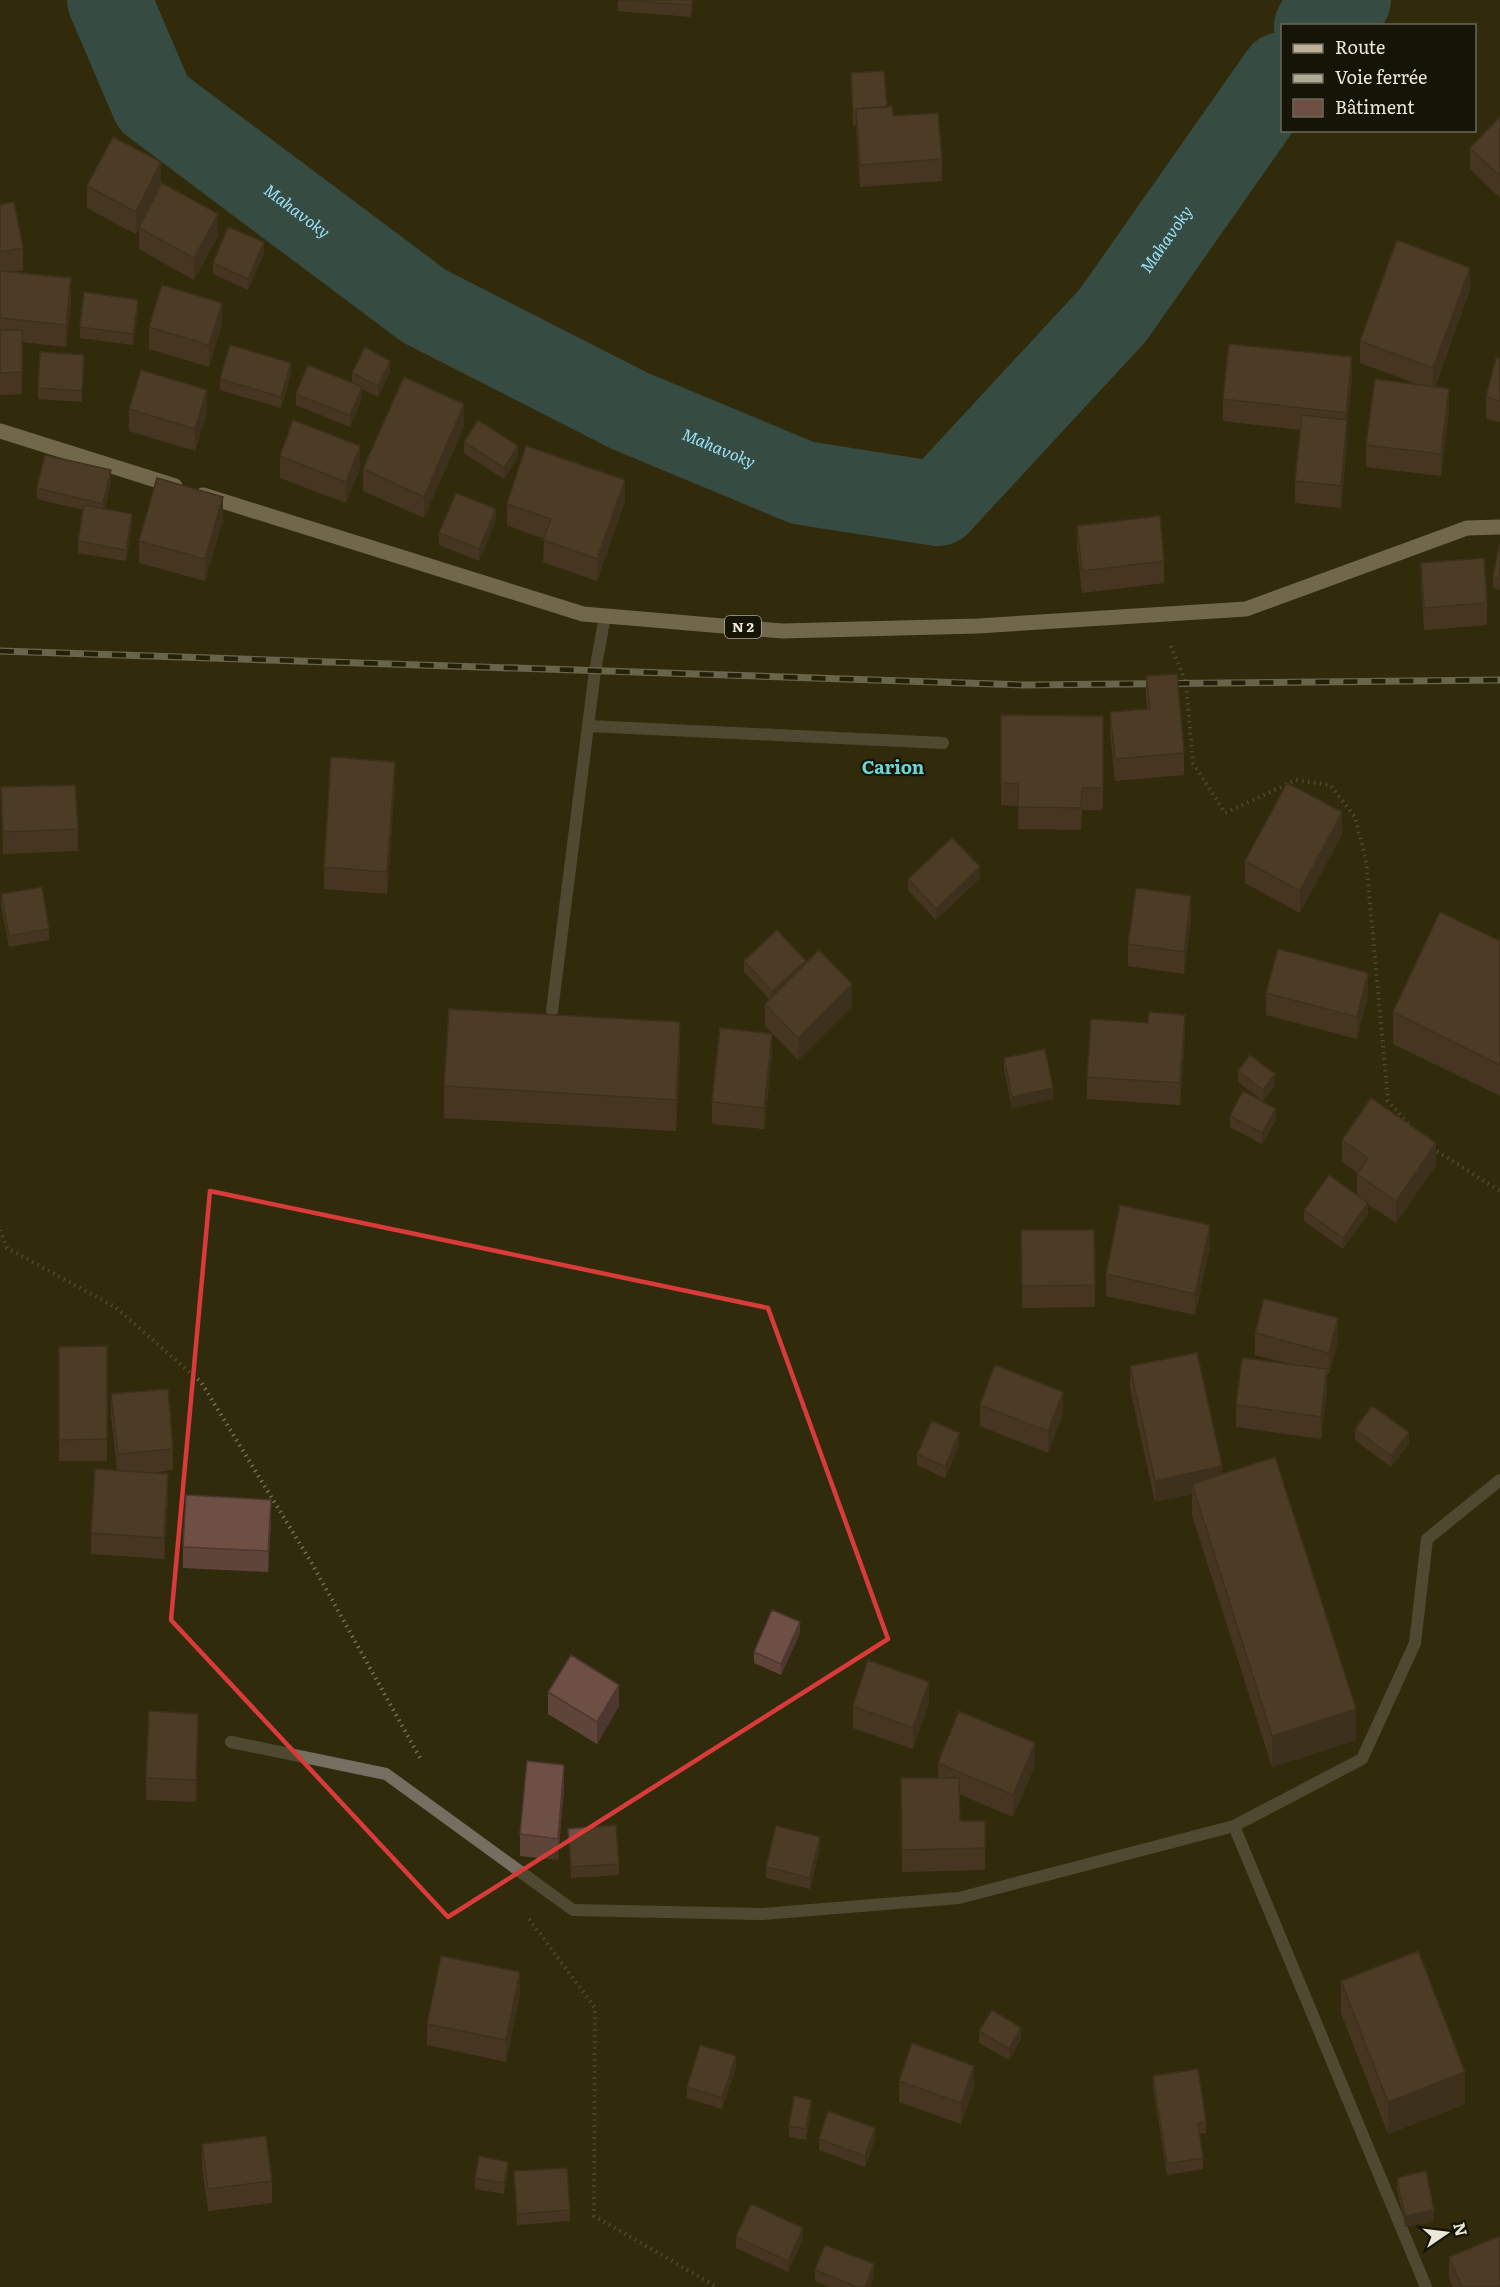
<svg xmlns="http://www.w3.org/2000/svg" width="1500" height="2287" viewBox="0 0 1500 2287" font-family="Literata,serif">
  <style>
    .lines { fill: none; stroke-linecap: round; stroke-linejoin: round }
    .river { stroke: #3c7385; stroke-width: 84 }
    .path { stroke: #736e54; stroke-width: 4; stroke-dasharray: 1.5 4.5; stroke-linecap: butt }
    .service { stroke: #756e61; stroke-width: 12 }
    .minor { stroke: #756e61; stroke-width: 12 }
    .primary { stroke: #bfb197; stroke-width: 15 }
    .rail-casing { stroke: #aeaa95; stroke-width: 7 }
    .rail { stroke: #161407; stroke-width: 4.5; stroke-dasharray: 14; stroke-linecap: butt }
    .wall { fill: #5f443a }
    .shaded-wall { fill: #4d3730 }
    .building { fill: #6e4f44; stroke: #4d3730; stroke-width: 1.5 }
    .marked { fill: none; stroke: #d83b39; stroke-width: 4.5; stroke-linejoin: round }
    .labels { text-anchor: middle; stroke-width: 4.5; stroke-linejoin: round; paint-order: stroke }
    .shield { fill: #161407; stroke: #aaa898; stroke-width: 1.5 }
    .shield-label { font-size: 14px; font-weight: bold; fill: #eae7d6 }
    .water-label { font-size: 16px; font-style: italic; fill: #9ce0f8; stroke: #161407 }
    .quarter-label { font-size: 18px; font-weight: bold; fill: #6ad7d5; stroke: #161407 }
  </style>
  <rect width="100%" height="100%" fill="#312b0d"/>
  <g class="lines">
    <g class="river">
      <path id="s1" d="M109,0L153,103L424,306L630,411L803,483L938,504L1113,315L1282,74"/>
      <path d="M1316,26L1320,20L1349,0"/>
    </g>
    <path class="path" d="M1171,646L1186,683L1193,763L1225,813L1296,780L1330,785L1355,817L1366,860L1388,1101L1412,1128
      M1432,1148L1500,1191
      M0,1230L7,1248L115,1307L201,1382L311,1562L420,1758
      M529,1919L595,2008L594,2216L717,2287"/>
    <path class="service" d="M589,726L943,743
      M552,1011L595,671L605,616"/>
    <path class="minor" d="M231,1742L386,1774L573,1910L761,1914L959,1898L1234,1826
      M1426,2287L1234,1826L1362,1759L1415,1643L1427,1539L1500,1480"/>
    <path class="primary" d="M0,431L175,486
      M203,495L583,614L782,631L978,626L1246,609L1467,528L1500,527"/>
    <defs>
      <path id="rail" d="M0,651L1024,685L1500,680"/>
    </defs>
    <use href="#rail" class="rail-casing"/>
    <use href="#rail" class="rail"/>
  </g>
  <path class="wall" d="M618,0H693L691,17L618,11Z
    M851,73L887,107L893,116L942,159V181L860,187L856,125L853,126Z
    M1500,117V198L1470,169V148Z
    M161,184L144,218L218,236L194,280L139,249V228L136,234L87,208V186Z
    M0,205L23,248V270L10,272L71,300L66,347L22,342V394L0,395Z
    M264,254L248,290L213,274V263Z
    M1470,290L1435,387L1449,411L1441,476L1366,467V445L1420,385L1360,363V341Z
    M138,311L133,345L80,338V327Z
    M222,324L209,367L149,349V327Z
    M1500,359V422L1486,419V397Z
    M84,366L82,402L38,399V388Z
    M390,372L378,397L362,389V398L350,427L296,405V394L352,383V373Z
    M291,374L281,408L220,390V379Z
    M1352,379L1347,420V442L1341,508L1295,503V481L1300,430L1223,421V399Z
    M129,409L207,412L195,451L129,431Z
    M464,426L424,518L363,491V469Z
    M464,442L518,457L504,479L464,453Z
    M280,456L360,468L346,503L280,478Z
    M111,481L105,509L132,525L126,561L78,553V541L84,510L37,499V488Z
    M625,501L597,581L543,562L544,539L507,525V504Z
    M223,519L205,581L139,563V541Z
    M496,520L479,561L439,545V533Z
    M1077,526L1164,561V583L1082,593L1077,548Z
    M1500,545V590L1493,588V577Z
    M1421,563L1487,603V625L1424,630L1421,585Z
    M1146,676L1184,753V775L1115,781L1110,734V712L1147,709L1146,698Z
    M1001,715L1103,716V810H1082L1081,830L1018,829V806L1001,805Z
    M395,784L387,894L324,889V867Z
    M1,787L78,829V851L3,854Z
    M1342,834L1300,913L1245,883V861Z
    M980,878L936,920L908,890V879Z
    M1,894L49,929V940L9,947L1,905Z
    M1191,918L1184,974L1128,966V944Z
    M1500,941V1096L1393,1044V1012Z
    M744,961L806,964L852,1006L798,1060L765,1026V1004L770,1000L744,972Z
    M1266,993L1368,995L1357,1039L1266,1015Z
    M1185,1037L1180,1105L1087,1099V1077Z
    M680,1054L676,1131L444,1118V1086Z
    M772,1056L764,1129L712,1124V1102Z
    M1004,1058L1053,1099L1012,1108L1004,1069Z
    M1238,1071L1275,1085L1263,1101L1238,1082Z
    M1230,1116L1276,1120L1262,1144L1230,1127Z
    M1342,1140L1436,1165L1396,1223L1368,1204V1214L1343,1249L1304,1221V1210L1357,1194V1174L1358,1173L1342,1162Z
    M1021,1230H1094L1095,1307L1022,1308Z
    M1210,1246L1195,1315L1106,1296V1274Z
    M1255,1333L1338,1340L1329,1374H1327V1391L1321,1439L1236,1427V1405L1291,1364L1255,1355Z
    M107,1346V1461H59V1347Z
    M1130,1366L1222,1474L1356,1740L1272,1767L1192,1515V1494L1155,1502L1130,1388Z
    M111,1394L173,1449V1470L148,1473L168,1496L164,1559L91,1554V1533L117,1470L111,1416Z
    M980,1405L1063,1413L1048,1453L980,1426Z
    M1355,1429L1409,1444L1391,1467L1355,1440Z
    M959,1445L945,1478L917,1465V1454Z
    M271,1522L268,1572L183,1568V1547Z
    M800,1633L781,1675L754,1663V1652Z
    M548,1692L619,1706L597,1744L548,1714Z
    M929,1703L913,1749L853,1728V1706Z
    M198,1735L196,1802L146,1800V1778Z
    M938,1763L1035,1765L1013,1817L959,1794L960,1821H985V1870L902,1872L901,1778H938Z
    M564,1787L558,1860L520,1856V1834Z
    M568,1829L619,1864V1875L571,1878Z
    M820,1848L810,1889L766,1878V1867Z
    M1341,1981L1465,2104L1388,2134L1341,2013Z
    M520,1994L506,2062L427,2045V2024Z
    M979,2031L1021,2039L1009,2060L979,2043Z
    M736,2067L722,2109L687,2098V2087Z
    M1153,2076L1206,2122V2133L1199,2134L1203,2158V2169L1167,2175L1153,2087Z
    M899,2081L974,2087L961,2124L899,2102Z
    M811,2111L806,2140L789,2137V2126Z
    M819,2139H875L865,2167L819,2150Z
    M202,2144L272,2181V2203L208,2211L202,2166Z
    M514,2171L570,2210V2221L517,2225Z
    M508,2173L504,2194L475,2189V2178Z
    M1397,2178L1434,2221L1405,2227L1397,2189Z
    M736,2237L803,2239L788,2272L736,2248Z
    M1449,2257L1500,2287H1453L1449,2278Z
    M815,2270L874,2276L870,2287H830L815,2281Z"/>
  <path class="shaded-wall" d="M161,162V184L136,234V212Z
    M218,214V236L194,280V258Z
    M264,242V254L248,290V279Z
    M1470,268V290L1433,390V368Z
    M71,278V300L66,347V325Z
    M138,300V311L133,345V334Z
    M222,303V324L209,367V345Z
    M1352,357V379L1346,435V413Z
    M390,361V372L378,397V386Z
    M291,363V374L281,408V397Z
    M362,387V398L350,427V416Z
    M1449,389V411L1441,476V454Z
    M207,390V412L195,451V429Z
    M464,404V426L424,518V497Z
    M1347,420V442L1341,508V486Z
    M360,446V468L346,503V482Z
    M518,446V457L504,479V468Z
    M111,470V481L103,515V504Z
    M625,480V501L597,581V559Z
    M223,497V519L205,581V559Z
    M496,509V520L479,561V549Z
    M132,514V525L126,561V550Z
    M395,762V784L387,894V872Z
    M1342,812V834L1300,913V891Z
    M980,867V878L936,920V909Z
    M1191,896V918L1184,974V952Z
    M806,961V972L772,1002V991Z
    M1368,973V995L1357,1039V1017Z
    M852,984V1006L798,1060V1038Z
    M1185,1015V1037L1180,1105V1083Z
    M680,1022V1054L676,1131V1100Z
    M772,1034V1056L764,1129V1108Z
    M1275,1074V1085L1263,1101V1090Z
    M1053,1088V1099L1012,1108V1097Z
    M1276,1109V1120L1262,1144V1133Z
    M1436,1143V1165L1396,1223V1201Z
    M1368,1203V1214L1343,1249V1238Z
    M1210,1225V1246L1195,1315V1294Z
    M1338,1318V1340L1329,1374V1353Z
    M1327,1369V1391L1321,1439V1417Z
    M1063,1392V1413L1048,1453V1431Z
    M1409,1432V1444L1391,1467V1456Z
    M959,1433V1445L945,1478V1467Z
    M1222,1466V1488L1192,1484V1494L1155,1502V1481Z
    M168,1474V1496L164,1559V1538Z
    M271,1500V1522L268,1572V1551Z
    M800,1622V1633L781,1675V1664Z
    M929,1682V1703L913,1749V1728Z
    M619,1685V1706L597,1744V1722Z
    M1356,1709V1740L1272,1767V1736Z
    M198,1714V1735L196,1802V1780Z
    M1035,1743V1765L1013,1817V1795Z
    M564,1765V1787L558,1860V1839Z
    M820,1837V1848L810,1889V1878Z
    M520,1972V1994L506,2062V2040Z
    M1021,2028V2039L1009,2060V2049Z
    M736,2056V2067L722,2109V2098Z
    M974,2066V2087L961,2124V2103Z
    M1465,2072V2104L1388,2134V2102Z
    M811,2100V2111L806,2140V2129Z
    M875,2128V2139L865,2167V2156Z
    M508,2162V2173L504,2194V2183Z
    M1434,2210V2221L1405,2227V2216Z
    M803,2228V2239L788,2272V2261Z
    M874,2264V2276L870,2287H865Z"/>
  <path class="building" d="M618,0H692L691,5Z
    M884,71L887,107L856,109V114L853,115L851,73Z
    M892,106L893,116L938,113L942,159L860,165L856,109Z
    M1500,117V176L1470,148Z
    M113,137L161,162L136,212L87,186Z
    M162,183L218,214L194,258L139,228Z
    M14,202L23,248L0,252V205Z
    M228,227L264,242L248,279L213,263Z
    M1397,240L1470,268L1433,368L1360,341Z
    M0,271L71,278L66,325L0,318Z
    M162,285L222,303L209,345L149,327Z
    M84,292L138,300L133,334L80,327Z
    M0,330H22V372L0,373Z
    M1229,344L1352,357L1346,413L1223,399Z
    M230,345L291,363L281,397L220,379Z
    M365,347L390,361L378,386L352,373Z
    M40,352L84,355L82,391L38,388Z
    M1496,358L1500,359V401L1486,397Z
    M308,365L362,387L350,416L296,394Z
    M141,370L207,390L195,429L129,409Z
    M404,377L464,404L424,497L363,469Z
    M1375,379L1449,389L1441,454L1366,445Z
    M1302,415L1347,420L1341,486L1295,481Z
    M293,420L360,446L346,482L280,456Z
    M478,420L518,446L504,468L464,442Z
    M526,446L625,480L597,559L543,540L551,519L507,504Z
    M45,455L111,470L103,504L37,488Z
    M157,478L223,497L205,559L139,541Z
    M456,493L496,509L479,549L439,533Z
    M84,505L132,514L126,550L78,541Z
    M1160,516L1164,561L1082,571L1077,526Z
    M1499,545H1500V579L1493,577Z
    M1484,558L1487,603L1424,608L1421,563Z
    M1177,674L1184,753L1115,759L1110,712L1150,709L1146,676Z
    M1001,715L1103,716V788H1082L1081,808L1018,807V784L1001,783Z
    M331,757L395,762L387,872L324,867Z
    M1287,783L1342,812L1300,891L1245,861Z
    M75,785L78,829L3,832L1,787Z
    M952,838L980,867L936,909L908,879Z
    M42,887L49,929L9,936L1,894Z
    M1136,888L1191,896L1184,952L1128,944Z
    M1440,912L1500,941V1065L1393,1012Z
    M777,930L806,961L772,991L744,961Z
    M1278,949L1368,973L1357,1017L1266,993Z
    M819,950L852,984L798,1038L765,1004Z
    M449,1009L680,1022L676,1100L444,1086Z
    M1149,1012L1185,1015L1180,1083L1087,1077L1091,1019L1148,1023Z
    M720,1028L772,1034L764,1108L712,1102Z
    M1045,1049L1053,1088L1012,1097L1004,1058Z
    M1250,1055L1275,1074L1263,1090L1238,1071Z
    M1243,1091L1276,1109L1262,1133L1230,1116Z
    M1371,1098L1436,1143L1396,1201L1357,1174L1368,1158L1342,1140Z
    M1329,1175L1368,1203L1343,1238L1304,1210Z
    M1120,1205L1210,1225L1195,1294L1106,1274Z
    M1021,1230H1094L1095,1285L1022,1286Z
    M1264,1299L1338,1318L1329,1353L1255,1333Z
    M107,1346V1439L59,1440V1347Z
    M1197,1353L1222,1466L1155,1481L1130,1366Z
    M1242,1358L1327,1369L1321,1417L1236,1405Z
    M995,1365L1063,1392L1048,1431L980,1405Z
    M168,1389L173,1449L118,1454L111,1394Z
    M1372,1406L1409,1432L1391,1456L1355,1429Z
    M932,1421L959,1433L945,1467L917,1454Z
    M1275,1457L1356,1709L1272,1736L1192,1484Z
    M95,1469L168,1474L164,1538L91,1533Z
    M186,1495L271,1500L268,1551L183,1547Z
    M772,1610L800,1622L781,1664L754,1652Z
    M571,1655L619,1685L597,1722L548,1692Z
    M868,1660L929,1682L913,1728L853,1706Z
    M149,1711L198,1714L196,1780L146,1778Z
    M959,1711L1035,1743L1013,1795L938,1763Z
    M527,1761L564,1765L558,1839L520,1834Z
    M901,1778H959L960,1821H985V1848L902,1850Z
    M616,1825L619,1864L571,1867L568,1829Z
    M776,1826L820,1837L810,1878L766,1867Z
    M1418,1951L1465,2072L1388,2102L1341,1981Z
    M441,1956L520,1972L506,2040L427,2024Z
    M992,2010L1021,2028L1009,2049L979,2031Z
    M912,2043L974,2066L961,2103L899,2081Z
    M700,2045L736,2056L722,2098L687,2087Z
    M1198,2069L1206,2122L1198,2123L1203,2158L1167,2164L1153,2076Z
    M794,2096L811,2100L806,2129L789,2126Z
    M828,2111L875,2128L865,2156L819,2139Z
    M266,2136L272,2181L208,2189L202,2144Z
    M479,2156L508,2162L504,2183L475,2178Z
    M567,2168L570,2210L517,2214L514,2171Z
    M1426,2171L1434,2210L1405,2216L1397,2178Z
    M751,2204L803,2228L788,2261L736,2237Z
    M1500,2236V2287H1462L1449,2257Z
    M825,2245L874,2264L865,2287H857L815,2270Z"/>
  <path d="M0 0H1500V2287H0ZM210,1191L768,1308L888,1639L448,1917L171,1620Z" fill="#312b0d" fill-opacity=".55" fill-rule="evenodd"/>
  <path class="marked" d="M210,1191L768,1308L888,1639L448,1917L171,1620Z"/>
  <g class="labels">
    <rect class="shield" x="725" y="616" width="36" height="22" rx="4.5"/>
    <g class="shield-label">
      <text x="743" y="632">N 2</text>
    </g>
    <g class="water-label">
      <text dy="6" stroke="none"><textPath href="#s1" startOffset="292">Mahavoky</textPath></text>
      <text dy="6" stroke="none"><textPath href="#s1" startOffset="1356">Mahavoky</textPath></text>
      <text dy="6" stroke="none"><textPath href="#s1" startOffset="778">Mahavoky</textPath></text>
    </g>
    <g class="quarter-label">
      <text x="893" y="774">Carion</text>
    </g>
  </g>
  <rect x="1281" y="24" width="195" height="108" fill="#161407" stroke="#6b685a" stroke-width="1.5"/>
  <rect x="1293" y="44" width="30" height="9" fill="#bfb197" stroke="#6b685a" stroke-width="1.5"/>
  <text x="1335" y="54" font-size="18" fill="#eae7d6">Route</text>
  <rect x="1293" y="74" width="30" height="9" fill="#aeaa95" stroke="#6b685a" stroke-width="1.5"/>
  <text x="1335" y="84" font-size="18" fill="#eae7d6">Voie ferrée</text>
  <rect x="1293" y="99" width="30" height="18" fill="#6e4f44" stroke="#6b685a" stroke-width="1.5"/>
  <text x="1335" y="114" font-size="18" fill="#eae7d6">Bâtiment</text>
  <g transform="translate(1446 2233) rotate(76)" stroke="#161407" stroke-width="4.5" paint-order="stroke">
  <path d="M0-4.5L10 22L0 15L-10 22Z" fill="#eae7d6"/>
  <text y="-9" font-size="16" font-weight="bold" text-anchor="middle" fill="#eae7d6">N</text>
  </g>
</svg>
